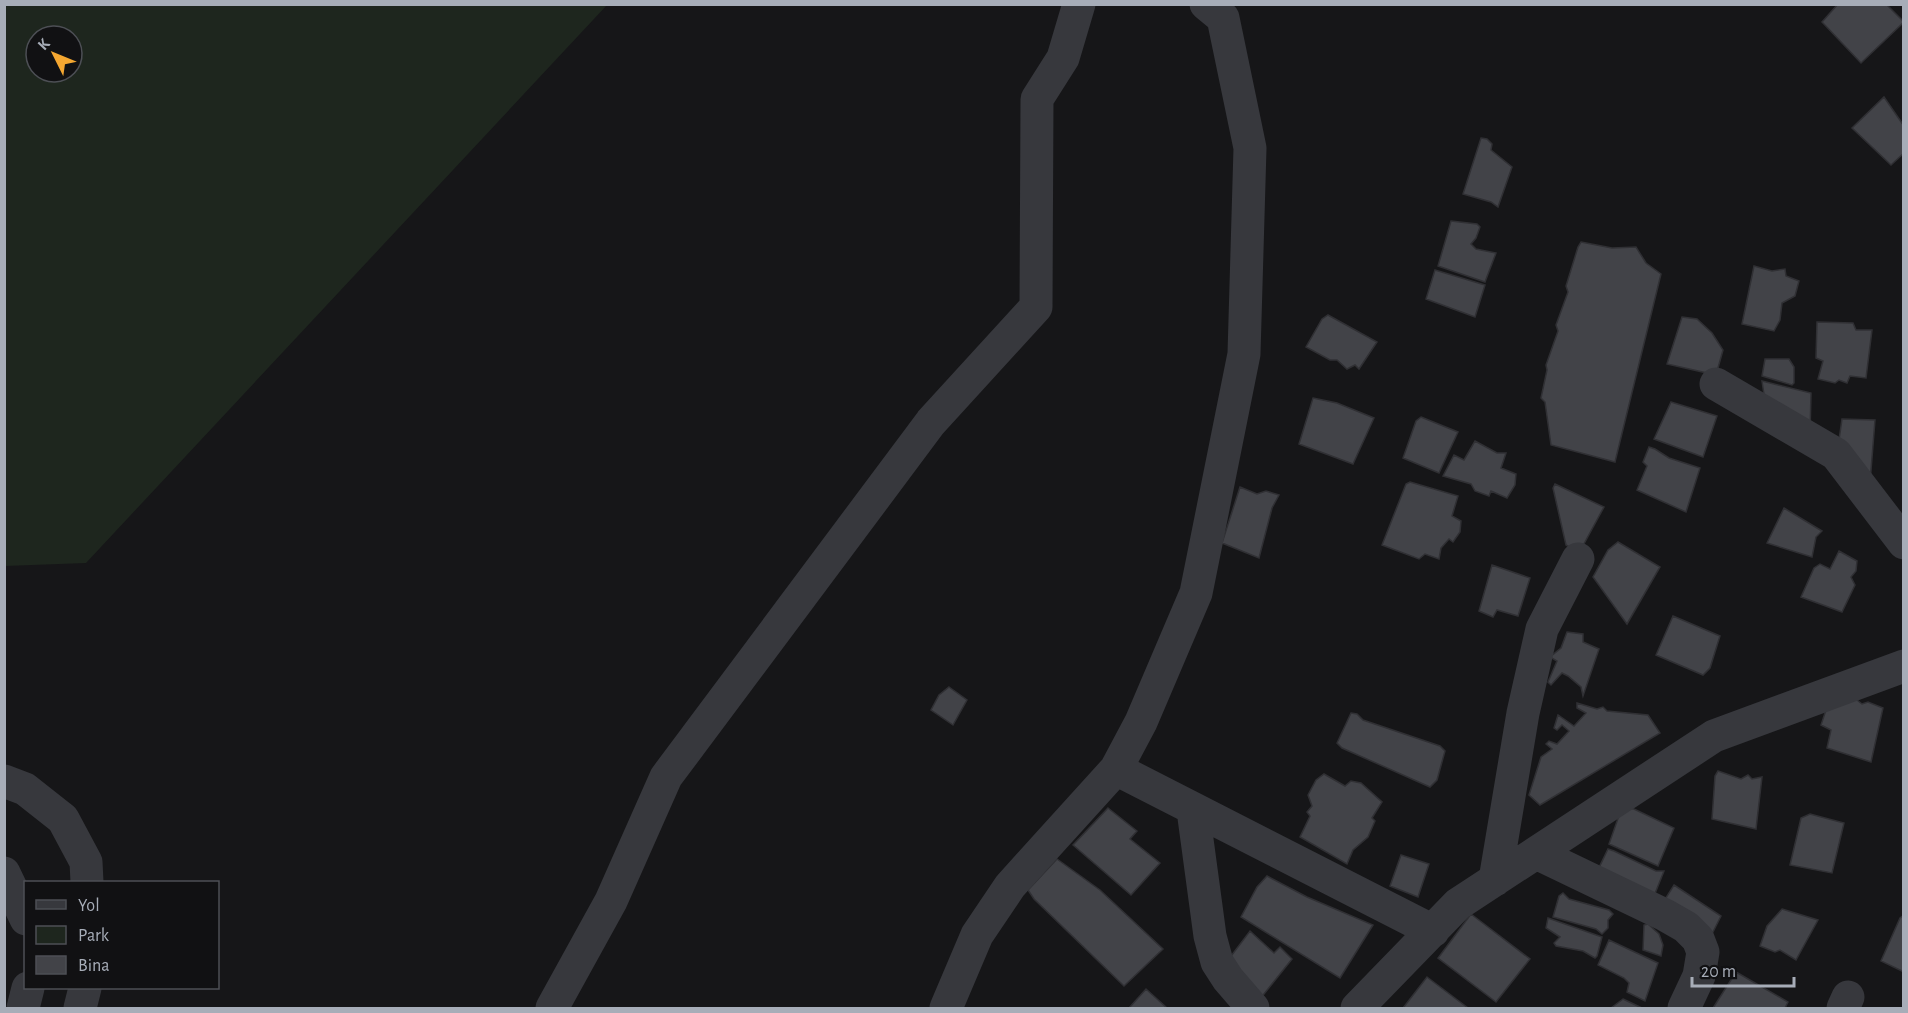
<svg xmlns="http://www.w3.org/2000/svg" width="1908" height="1013" viewBox="0 0 1908 1013" font-family="'Alegreya Sans',sans-serif">
  <style>
    .green { fill: #1e261e; fill-rule: evenodd }
    .building { fill: #424348; stroke: #303034; stroke-width: 1.5 }
    .lines { fill: none; stroke-linecap: round; stroke-linejoin: round }
    .minor { stroke: #37383d; stroke-width: 33 }
  </style>
  <rect width="100%" height="100%" fill="#161618"/>
  <path class="green" d="M4,5L5,4L607,5L86,563L5,566ZM36,36H72V72H36Z"/>
  <path class="building" d="M1838,4H1886L1904,22L1861,63L1822,22Z
    M1884,97L1904,126V153L1891,165L1852,128Z
    M1481,138L1487,139L1492,144L1491,150L1512,167L1498,207L1491,202L1463,194Z
    M1451,221L1477,224L1480,227L1476,238L1471,244L1476,249L1496,253L1485,282L1438,266Z
    M1581,242L1612,248L1636,247L1646,263L1661,274L1615,462L1551,445L1545,402L1541,398L1547,370L1546,365L1558,331L1556,325L1568,292L1566,286L1578,247Z
    M1754,266L1772,271L1785,269L1786,276L1799,281L1795,296L1782,303L1780,320L1774,331L1742,324Z
    M1435,270L1485,285L1475,317L1426,299Z
    M1328,315L1377,342L1359,369L1355,365L1347,369L1337,360H1330L1306,347L1322,319Z
    M1682,317L1697,319L1712,333L1723,350L1716,375L1667,364Z
    M1817,322L1853,323L1856,330H1872L1866,378L1850,376L1847,383L1839,380L1835,383L1818,379L1823,361L1816,358Z
    M1765,359H1789L1794,367V383L1792,385L1762,376Z
    M1762,381L1811,393L1810,435L1767,415Z
    M1313,398L1337,403L1374,418L1353,464L1299,444Z
    M1671,402L1717,416L1703,457L1654,439Z
    M1421,417L1458,432L1439,473L1403,458L1416,421Z
    M1842,419L1875,420L1870,483L1838,447Z
    M1475,441L1497,453H1506L1501,468L1516,474L1515,485L1507,498L1491,491L1489,496L1475,491L1471,484L1443,476L1454,455L1464,460Z
    M1649,447L1655,449L1669,458L1700,468L1686,512L1637,490L1647,466L1643,462Z
    M1410,482L1458,496L1452,516L1461,521L1460,532L1453,542L1449,539L1441,548L1439,559L1425,554L1419,559L1382,545L1406,484Z
    M1555,484L1604,507L1579,553L1566,545L1553,488Z
    M1240,487L1257,494L1266,491L1279,495L1272,508L1259,558L1222,543Z
    M1784,508L1822,531L1816,537L1812,557L1767,543Z
    M1618,542L1660,567L1627,624L1593,577L1608,550Z
    M1839,551L1857,561L1856,571L1851,577L1855,585L1842,612L1801,597L1814,568L1820,564L1830,569Z
    M1492,565L1530,578L1518,616L1497,610L1493,617L1479,611Z
    M1673,616L1720,636L1710,668L1703,675L1656,655Z
    M1567,632L1583,634V642L1599,649L1583,696L1581,687L1568,676L1562,673L1551,685L1548,682L1557,661L1550,657L1561,648Z
    M949,687L967,700L953,725L931,710L939,695Z
    M1852,696L1862,704L1868,702L1883,708L1871,762L1827,748L1831,730L1821,725L1826,710Z
    M1577,703L1597,709L1603,707L1607,711L1648,715L1660,733L1540,805L1529,795L1541,757L1552,749L1546,744L1549,741L1557,744L1569,731L1562,725L1557,730L1554,728L1558,715L1574,726L1586,713L1577,708Z
    M1351,713L1357,714L1363,720L1440,746L1445,751L1437,780L1430,787L1342,748L1337,743Z
    M1718,771L1741,779L1748,775L1752,779L1762,777L1756,829L1712,819L1715,776Z
    M1324,774L1345,786L1351,781L1361,783L1382,802L1372,818L1375,821L1368,837L1353,850L1347,864L1300,837L1310,816L1307,812L1312,806L1308,795L1316,780Z
    M1622,807L1634,809L1674,828L1658,866L1609,844Z
    M1108,808L1137,831L1130,839L1160,863L1131,895L1073,845Z
    M1810,814L1844,823L1832,873L1790,865L1801,818Z
    M1608,849L1614,851L1656,871H1664L1652,901L1595,876Z
    M1401,855L1429,864L1418,897L1390,886Z
    M1057,859L1100,890L1163,949L1124,986L1034,899L1028,890Z
    M1267,876L1307,897L1373,925L1340,978L1241,917L1257,887Z
    M1674,885L1721,916L1713,932L1690,927L1662,904Z
    M1563,893L1569,899L1609,910L1613,914L1608,920V928L1602,934L1596,929L1553,917L1559,896Z
    M1782,909L1818,920L1796,960L1780,950L1775,952L1760,946L1767,926Z
    M1471,914L1530,959L1496,1002L1438,958Z
    M1904,915V972L1881,961L1900,918Z
    M1548,918L1602,937L1597,956L1595,958L1583,951L1556,946L1554,943L1560,937L1546,928Z
    M1648,924L1659,934L1663,945L1661,956L1643,950L1644,925Z
    M1250,931L1274,953L1280,947L1292,959L1260,999L1222,968Z
    M1609,940L1658,963L1645,1001L1627,992L1629,983L1624,978L1598,965Z
    M1736,972L1788,1002L1785,1008H1713Z
    M1427,977L1468,1008H1403Z
    M1146,989L1167,1008H1129Z
    M1623,999L1642,1008H1611Z"/>
  <g class="lines">
    <path class="minor" d="M1716,384L1836,454L1904,543
      M1116,769L1433,931
      M4,781L25,789L63,819L86,862L87,882
      M1193,810L1210,936L1217,962L1228,979L1253,1008
      M1536,853L1665,915L1686,927L1698,939L1703,952L1699,976L1684,1008
      M4,873L26,919
      M1495,880L1523,713L1542,629L1578,559
      M23,1008L28,988
      M80,1008L85,988
      M552,1008L611,901L666,777L931,422L1036,307L1037,99L1063,58L1079,4
      M946,1008L977,935L1010,886L1116,769L1141,722L1196,593L1244,354L1250,148L1223,18L1206,4
      M1357,1008L1458,904L1714,736L1904,666
      M1843,1008L1848,997"/>
  </g>
  <rect width="1908" height="1013" fill="none" stroke="#a7adb8" stroke-width="12"/>
  <rect x="24" y="881" width="195" height="108" fill="#111113" stroke="#4d4f55" stroke-width="1.5"/>
  <rect x="36" y="900" width="30" height="9" fill="#37383d" stroke="#4d4f55" stroke-width="1.5"/>
  <text x="78" y="911" font-size="18" fill="#a7adb8">Yol</text>
  <rect x="36" y="926" width="30" height="18" fill="#1e261e" stroke="#4d4f55" stroke-width="1.5"/>
  <text x="78" y="941" font-size="18" fill="#a7adb8">Park</text>
  <rect x="36" y="956" width="30" height="18" fill="#424348" stroke="#4d4f55" stroke-width="1.5"/>
  <text x="78" y="971" font-size="18" fill="#a7adb8">Bina</text>
  <g transform="translate(54 54) rotate(313)"><circle r="28" fill="#111113" stroke="#4d4f55" stroke-width="1.5"/>
  <path d="M0-4.5L10 22L0 15L-10 22Z" fill="#f4a731"/>
  <text y="-9" font-size="16" font-weight="bold" text-anchor="middle" fill="#a7adb8">K</text>
  </g>
  <path d="M1692 977v9h102v-9" fill="none" stroke="#a7adb8" stroke-width="3"/>
  <text x="1701" y="977" font-size="18" fill="#a7adb8" stroke="#111113" stroke-width="4.5" paint-order="stroke">20 m</text>
</svg>
